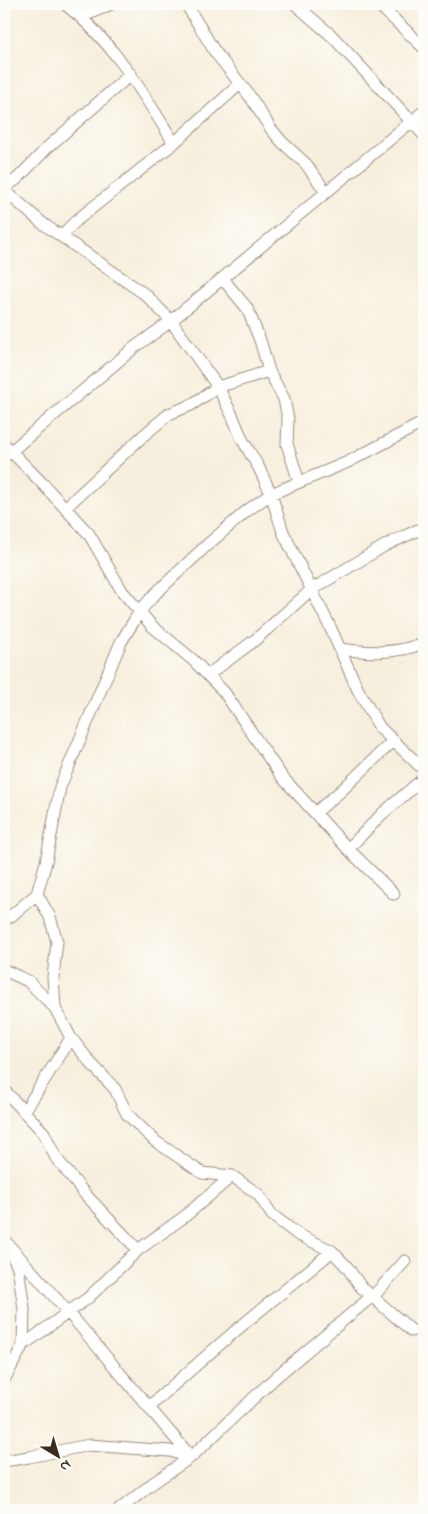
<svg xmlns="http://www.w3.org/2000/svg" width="428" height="1514" viewBox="0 0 428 1514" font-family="'Indie Flower',sans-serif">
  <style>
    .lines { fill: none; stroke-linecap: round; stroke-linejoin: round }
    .minor-casing { stroke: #998c7e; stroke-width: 13 }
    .minor { stroke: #fff; stroke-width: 11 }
  </style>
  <rect width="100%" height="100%" fill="#fdfcf7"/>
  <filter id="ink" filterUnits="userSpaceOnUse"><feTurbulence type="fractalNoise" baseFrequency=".02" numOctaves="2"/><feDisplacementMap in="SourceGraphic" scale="10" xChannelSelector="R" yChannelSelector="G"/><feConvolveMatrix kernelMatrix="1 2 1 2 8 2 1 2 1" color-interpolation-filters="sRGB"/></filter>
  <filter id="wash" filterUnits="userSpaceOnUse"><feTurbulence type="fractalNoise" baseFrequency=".0096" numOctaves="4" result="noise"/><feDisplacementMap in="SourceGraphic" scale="20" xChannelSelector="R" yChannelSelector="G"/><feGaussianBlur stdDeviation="1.12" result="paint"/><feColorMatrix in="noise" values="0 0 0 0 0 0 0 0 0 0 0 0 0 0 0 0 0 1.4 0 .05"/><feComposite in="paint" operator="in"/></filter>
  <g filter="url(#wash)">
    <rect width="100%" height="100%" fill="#f7efdd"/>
  </g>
  <g filter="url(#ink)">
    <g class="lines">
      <defs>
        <path id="minor" d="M65,4C114,42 142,92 174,143
          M186,4L215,52L249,95L271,129L282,142L306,164L326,192
          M295,4L332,36L424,135
          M378,4L424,48
          M80,15L91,13L111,4
          M4,188L17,179L48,147L131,74
          M4,190L42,223L146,295L171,321L218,387L232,415L242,439L259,468L271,494L283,532L331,629L358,690L380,728L424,770
          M61,236L77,220L174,143L240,84
          M223,279L247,308L260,340L269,371L284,399L288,419L287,444L299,482
          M4,444L41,482L89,534L122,591L152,626L193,660L224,692L282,777L348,849L394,894
          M4,457L135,347L171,321L424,111
          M65,508L144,435L169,414L191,405L218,387L269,371
          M340,649C370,653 396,654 424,643
          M208,675L255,640L311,590L386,545L418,530
          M315,813L342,790L393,741
          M348,849L382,814L424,778
          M37,894L50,917L57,942L53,977L55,1008
          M4,920L11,916L37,894L46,862L60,787L121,642L140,611L155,594L207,545L248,510L271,494L348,462L424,422
          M4,970L28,981L55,1008L71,1038L89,1061L115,1089L127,1114L155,1141L202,1173L232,1176L258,1194L272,1215L297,1234L332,1251L347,1267L361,1287L412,1331
          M4,1090L44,1133L56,1158L85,1194L138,1250
          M24,1112L71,1038
          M6,1242L68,1312L191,1457
          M23,1345L88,1298L138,1250L184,1217L232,1176
          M4,1380L23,1345L24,1309L18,1267L11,1254
          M149,1407C185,1375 220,1343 257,1313C282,1292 307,1273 332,1251
          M4,1461L29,1457L89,1445L170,1451L191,1457
          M119,1510L153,1483L191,1457L277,1376L377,1292L405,1261"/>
      </defs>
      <use href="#minor" class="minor-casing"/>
      <use href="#minor" class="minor"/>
    </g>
  </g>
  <rect width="428" height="1514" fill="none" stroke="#fdfcf7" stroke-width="20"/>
  <g transform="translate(58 1456) rotate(142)" stroke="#fdfcf7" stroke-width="4" paint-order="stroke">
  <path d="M0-4L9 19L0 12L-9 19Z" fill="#3b2a1e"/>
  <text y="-8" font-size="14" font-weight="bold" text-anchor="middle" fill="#3b2a1e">N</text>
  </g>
</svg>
